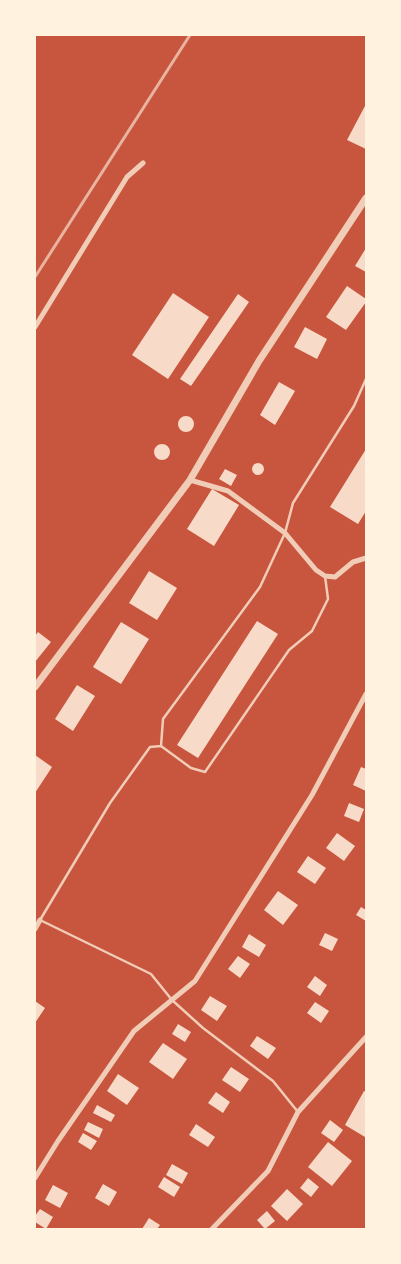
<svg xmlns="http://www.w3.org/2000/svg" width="401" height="1264" viewBox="0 0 401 1264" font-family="Overpass,sans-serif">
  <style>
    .building { fill: #f7dbc8 }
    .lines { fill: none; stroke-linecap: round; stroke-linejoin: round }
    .service { stroke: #f1ccb7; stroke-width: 2.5 }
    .minor { stroke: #f1ccb7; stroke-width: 5 }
    .tertiary { stroke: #f1ccb7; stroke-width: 7 }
    .rail { stroke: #e9b49f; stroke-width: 3 }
  </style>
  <rect width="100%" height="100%" fill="#c8553d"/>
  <path class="building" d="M366,104V149L347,140Z
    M366,248V272L355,266Z
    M347,286L366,299V302L346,330L326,317Z
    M173,293L209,317L168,379L132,355Z
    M238,294L249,302L191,386L180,379Z
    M305,327L327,339L317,359L294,347Z
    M279,382L295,391L275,425L260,415Z
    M178 424a8 8 0 1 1 16 0a8 8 0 1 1-16 0Z
    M154 452a8 8 0 1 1 16 0a8 8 0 1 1-16 0Z
    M366,449V511L358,524L330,507Z
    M252 469a6 6 0 1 1 12 0a6 6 0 1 1-12 0Z
    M225,469L237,475L231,486L219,479Z
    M212,489L239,505L214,546L187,529Z
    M149,571L177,588L157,620L129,603Z
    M257,621L278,634L198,758L177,745Z
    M121,622L149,639L121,684L93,667Z
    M38,632L51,642L35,662V636Z
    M77,685L95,696L73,731L55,719Z
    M35,755L52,767L35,793Z
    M361,767L366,769V791L353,785Z
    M349,803L364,809L359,822L344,816Z
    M337,833L355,846L344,861L326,848Z
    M308,856L326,868L315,884L297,872Z
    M278,891L298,905L283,925L264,910Z
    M361,907L366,910V921L356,915Z
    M325,933L338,939L332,951L319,945Z
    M249,934L266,945L259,957L242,947Z
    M238,956L250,964L240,978L228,969Z
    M315,976L327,985L320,996L307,987Z
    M210,996L227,1006L217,1021L201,1010Z
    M35,1001L45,1008L35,1023Z
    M315,1002L329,1011L321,1023L307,1013Z
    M178,1024L191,1032L185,1042L172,1034Z
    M257,1036L276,1048L268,1059L250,1046Z
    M163,1043L187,1059L173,1079L149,1062Z
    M231,1067L249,1079L240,1092L222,1080Z
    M118,1074L139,1088L127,1105L107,1091Z
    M364,1091L366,1092L365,1137L345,1125Z
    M216,1092L230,1102L223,1113L208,1103Z
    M97,1105L115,1115L111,1122L93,1113Z
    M330,1120L343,1130L334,1142L321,1133Z
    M88,1122L103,1129L99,1138L84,1130Z
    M196,1124L215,1137L208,1147L189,1135Z
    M83,1133L97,1141L91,1150L78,1142Z
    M328,1142L352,1161L332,1186L308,1167Z
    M172,1164L188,1173L182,1184L166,1175Z
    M164,1177L180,1187L174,1197L158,1187Z
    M308,1178L319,1187L311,1197L300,1188Z
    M103,1184L117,1192L109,1206L95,1198Z
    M53,1185L68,1193L60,1208L45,1200Z
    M287,1189L303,1204L287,1221L271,1206Z
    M40,1209L53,1217L46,1229L35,1222V1216Z
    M267,1211L275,1221L265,1229L257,1220Z
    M149,1218L160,1225L157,1229H142Z"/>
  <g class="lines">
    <path class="service" d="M325,576L328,599L312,631L289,650L205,772L191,768L161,746L163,719L260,587L285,533L293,503L354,406L366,379
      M161,746L150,747L110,803L40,920L151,974L172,1000L203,1028L273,1081L298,1112"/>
    <path class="minor" d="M35,327L127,177L143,163
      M190,480L228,491L285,533L316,570L325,576L335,577L353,562L366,558
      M35,929L40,920
      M35,1178L58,1141L134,1031L195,981L312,795L366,694
      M212,1229L268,1171L298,1112L366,1037"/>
    <path class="tertiary" d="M35,687L190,480L259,361L366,198"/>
    <path class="rail" d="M35,277L190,35"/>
  </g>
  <rect width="401" height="1264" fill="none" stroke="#fff3e0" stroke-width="72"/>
</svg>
